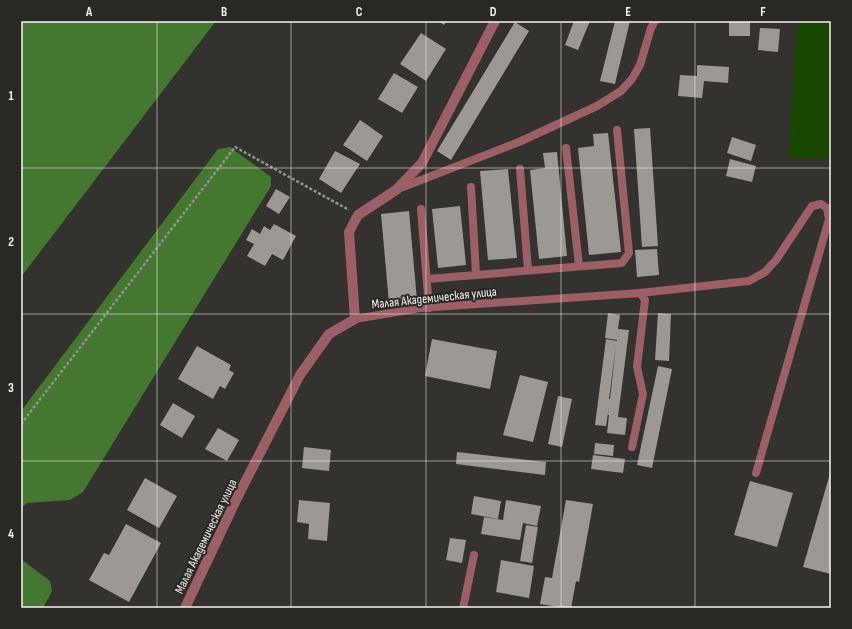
<svg xmlns="http://www.w3.org/2000/svg" width="852" height="629" viewBox="0 0 852 629" font-family="'Sofia Sans Condensed',sans-serif">
  <style>
    .green { fill: #194901 }
    .forest { fill: #447831 }
    .building { fill: #9c9995; fill-rule: evenodd }
    .lines { fill: none; stroke-linecap: round; stroke-linejoin: round }
    .path { stroke: #949390; stroke-width: 2.5; stroke-dasharray: 3 2; stroke-linecap: butt }
    .lane { stroke: #9c5f66; stroke-width: 8 }
    .street { stroke: #9c5f66; stroke-width: 10 }
    .grid { fill: none; stroke: #f3f3f0; stroke-width: 1; stroke-opacity: 0.55 }
    .labels { text-anchor: middle; stroke-width: 4; stroke-linejoin: round; paint-order: stroke }
    .street-label { font-size: 13px; fill: #f3f3f0; stroke: #292824 }
    .neatline { fill: none; stroke: #f3f3f0; stroke-width: 1.5 }
    .grid-label { font-size: 13px; text-anchor: middle; font-weight: bold; fill: #f3f3f0 }
  </style>
  <rect width="100%" height="100%" fill="#33322e"/>
  <path class="green" d="M798,21H831V151L828,159L788,158Z"/>
  <path class="forest" d="M21,21H216L21,277Z
    M230,147L271,177V186L83,492L70,500L27,503L21,508V411L218,149Z
    M21,559L50,581L52,591L43,608H21Z"/>
  <path class="building" d="M438,21H446L444,25Z
    M574,21H590L578,50L565,45Z
    M615,21H630L615,84L600,81Z
    M729,21H750V36H729Z
    M515,22L529,31L451,160L437,151Z
    M760,28L780,29L778,52L758,50Z
    M421,33L446,49L426,81L400,64Z
    M697,65L729,67L728,83L704,81L702,98L678,96L680,75L697,76Z
    M394,73L418,87L402,113L378,99Z
    M360,120L383,136L367,161L343,145Z
    M650,128L658,246L642,247L634,129Z
    M608,133L621,252L589,255L578,148L594,146L593,134Z
    M732,137L756,145L751,161L727,153Z
    M335,151L360,164L341,193L319,179Z
    M557,152L567,256L539,259L530,170L545,168L543,153Z
    M730,159L756,166L752,182L726,176Z
    M508,169L517,258L488,260L480,171Z
    M276,189L290,197L279,214L266,206Z
    M460,206L466,265L438,268L432,209Z
    M409,211L417,300L389,303L381,214Z
    M274,224L296,236L283,260L272,254L265,266L247,256L254,244L246,240L252,229L260,234L264,226L270,230Z
    M657,249L659,275L637,277L635,250Z
    M608,313L620,315L618,329L629,330L618,417L627,418L625,435L607,433L609,415H608L609,407L606,426L595,425L606,339L617,341V340L605,338ZM616,345L610,399H609Z
    M658,313L671,314L669,361L655,360Z
    M432,339L497,351L490,389L425,376Z
    M197,346L231,365L229,370L234,373L225,389L220,386L213,399L178,379Z
    M658,366L672,369L652,468L637,465Z
    M520,375L548,382L533,442L503,435Z
    M558,396L572,399L562,447L548,444Z
    M173,403L195,416L182,438L160,425Z
    M218,428L239,440L227,461L205,449Z
    M595,443L614,445L613,456L594,454Z
    M304,447L331,450L329,471L302,468Z
    M457,452L546,462L545,475L456,464Z
    M593,455L625,459L623,473L591,469Z
    M831,470V574L803,567Z
    M145,478L177,496L159,528L127,510Z
    M750,481L793,493L777,547L734,535Z
    M474,496L501,501L498,519L471,514Z
    M299,500L330,503L327,541L308,539L309,524L297,522Z
    M506,500L541,506L537,526L523,523L520,540L481,534L484,517L503,520Z
    M566,500L593,504L579,582L576,581L571,608H565L540,604L545,577L552,578Z
    M126,524L161,543L129,602L89,580L104,553L109,555Z
    M526,525L538,527L532,563L520,561Z
    M450,538L466,540L462,563L446,560Z
    M501,560L534,566L529,598L496,592Z"/>
  <g class="lines">
    <path class="path" d="M21,424L235,147L349,210"/>
    <path class="lane" d="M566,148L579,266
      M520,169L528,270
      M471,187L476,274
      M398,189L519,142L597,106L621,91L632,79L640,65L651,28L655,21
      M421,209L429,308
      M427,279L622,263L629,253L617,130
      M355,319L420,308L640,293L749,281L765,272L776,260L812,206L821,204L827,208L829,219L756,473
      M632,447L643,394L637,367L645,300L640,293
      M463,608L474,555"/>
    <path class="street" d="M185,608L237,498L300,375L329,334L355,319L349,232L358,215L396,190L422,163L495,21"/>
  </g>
  <path class="grid" d="M157,21V608M291,21V608M426,21V608M561,21V608M695,21V608M21,168H831M21,314H831M21,461H831"/>
  <g class="labels">
    <g class="street-label">
      <text transform="translate(434 297) rotate(-6)" y="5">Малая Академическая улица</text>
      <text transform="translate(205 536) rotate(-64)" y="5">Малая Академическая улица</text>
    </g>
  </g>
  <rect width="852" height="629" fill="none" stroke="#292824" stroke-width="44"/>
  <rect x="22" y="22" width="808" height="585" class="neatline"/>
  <g class="grid-label">
    <text x="89" y="16">A</text>
    <text x="224" y="16">B</text>
    <text x="359" y="16">C</text>
    <text x="493" y="16">D</text>
    <text x="628" y="16">E</text>
    <text x="763" y="16">F</text>
    <text x="11" y="100">1</text>
    <text x="11" y="246">2</text>
    <text x="11" y="392">3</text>
    <text x="11" y="538">4</text>
  </g>
</svg>
